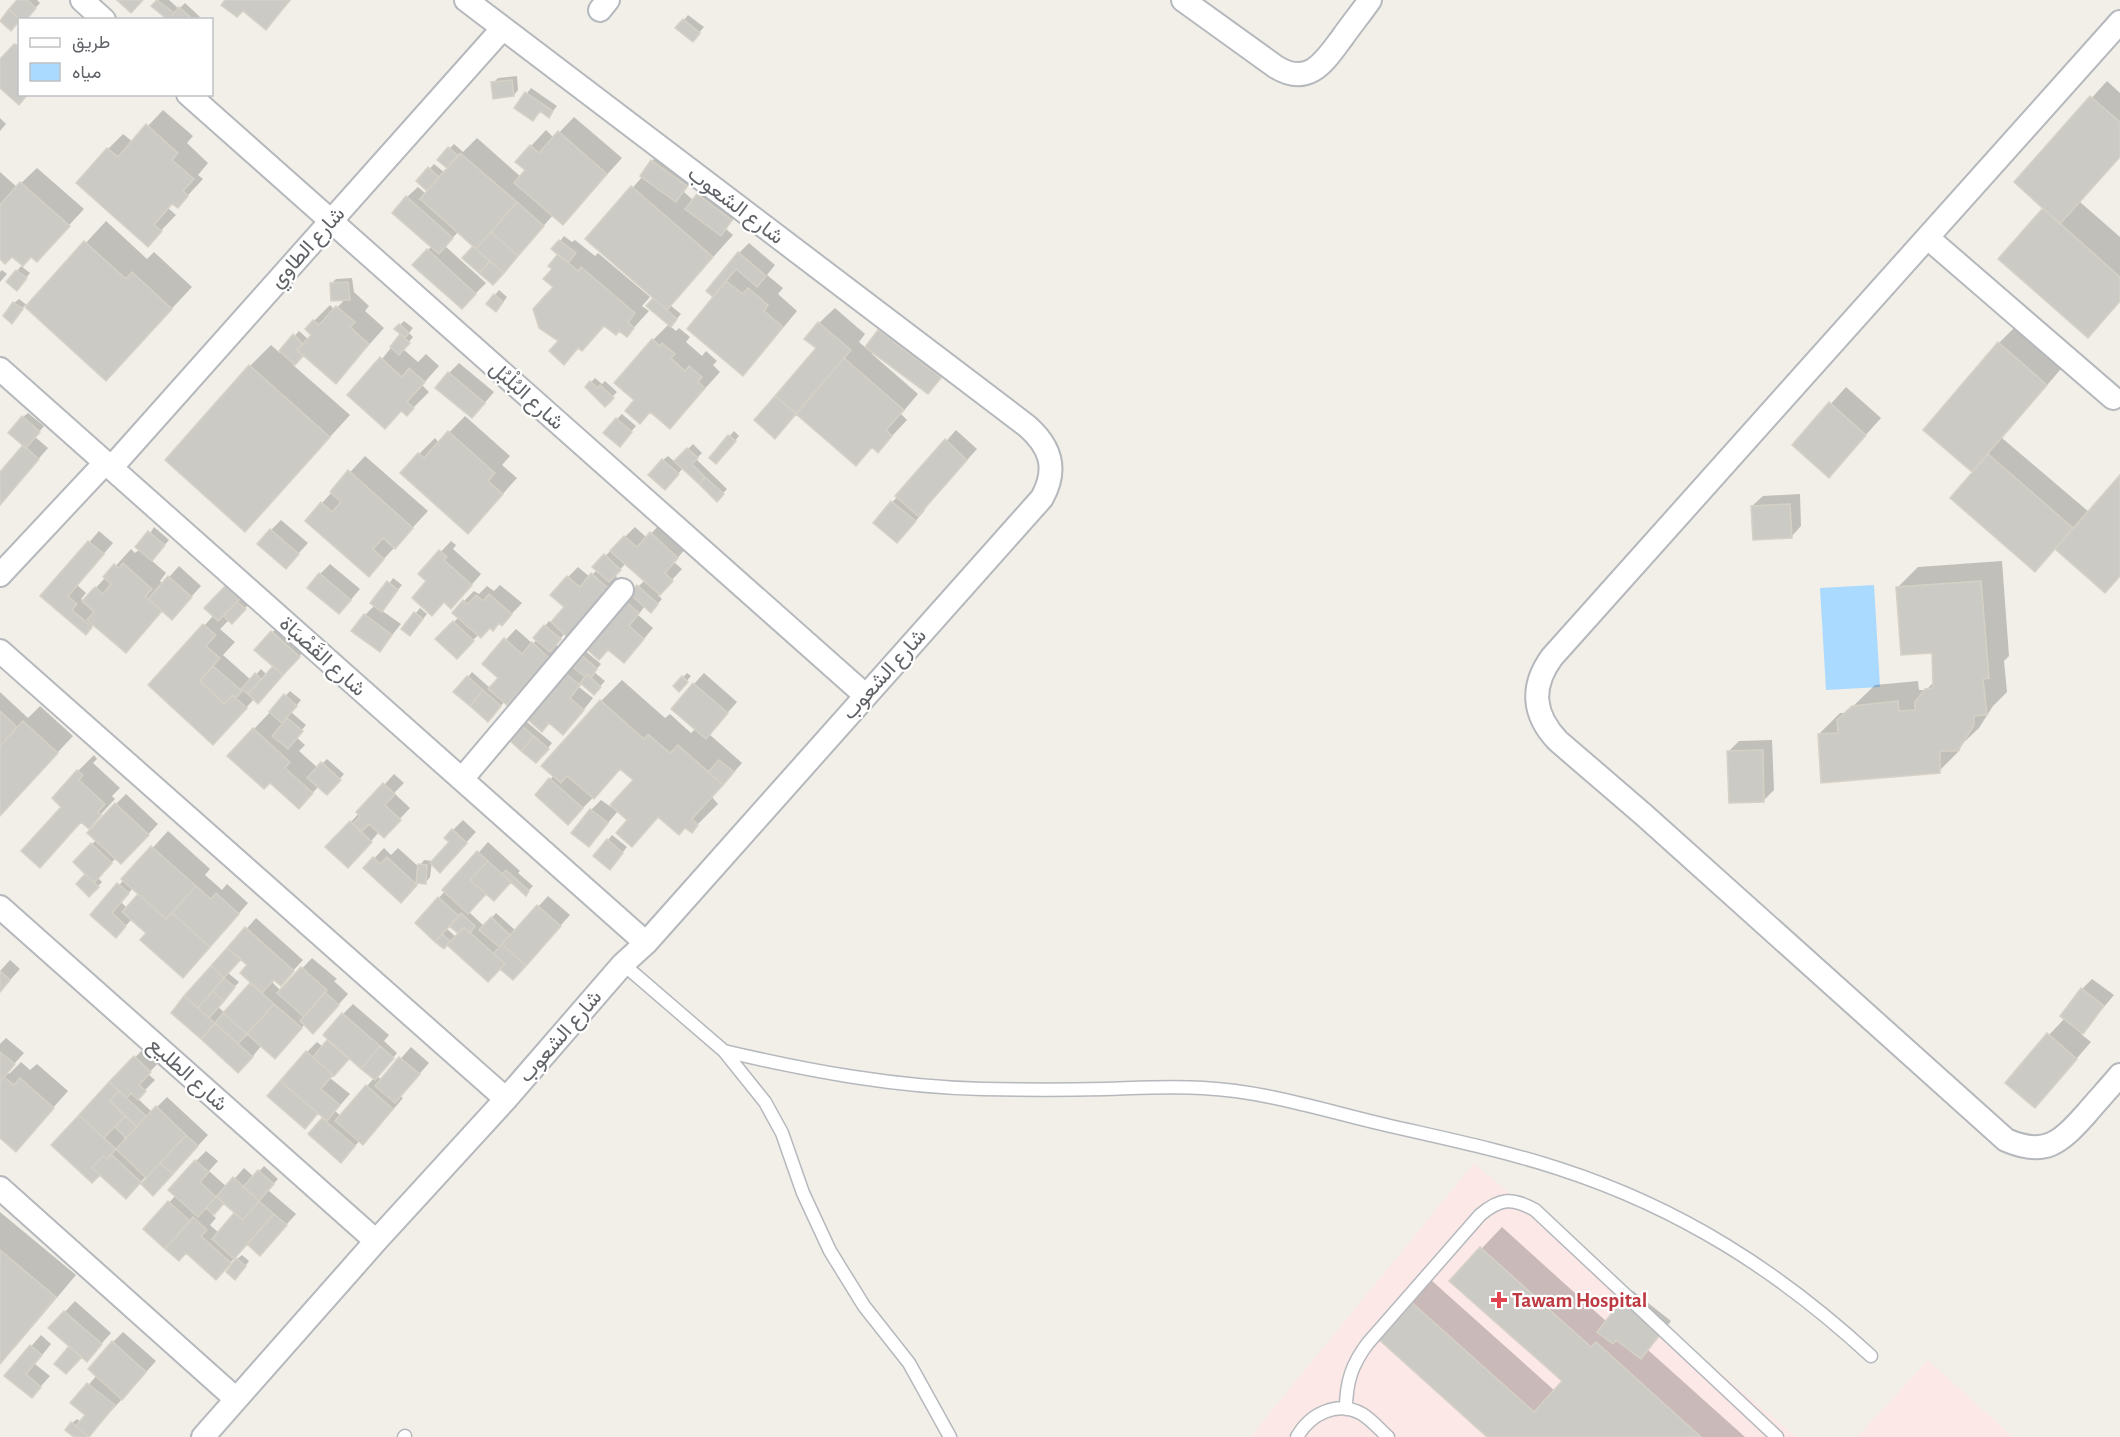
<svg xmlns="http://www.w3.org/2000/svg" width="2120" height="1437" viewBox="0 0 2120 1437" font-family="'Alegreya Sans',Vazirmatn,sans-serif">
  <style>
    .medical { fill: #fce8e6 }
    .water { fill: #aadaff }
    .shadow { fill: #0003; fill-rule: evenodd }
    .building { fill: #cccac5; stroke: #d6d1c6; stroke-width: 1.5 }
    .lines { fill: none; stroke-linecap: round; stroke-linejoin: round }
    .lane-casing { stroke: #b5b8bc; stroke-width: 15 }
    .street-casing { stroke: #b5b8bc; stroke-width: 26 }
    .lane { stroke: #fff; stroke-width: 12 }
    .street { stroke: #fff; stroke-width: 22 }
    .health-dot { fill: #e0444e; stroke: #fff; stroke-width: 2 }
    .labels { text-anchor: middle; stroke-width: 4.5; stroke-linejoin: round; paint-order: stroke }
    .street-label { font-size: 21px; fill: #5f6368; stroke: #fff }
    .health-label { font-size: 21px; font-weight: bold; fill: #be3a42; stroke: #fff; text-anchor: start }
  </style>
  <rect width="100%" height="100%" fill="#f1efe8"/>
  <path class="medical" d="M1474,1163L1796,1437H1250Z
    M1928,1360L2013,1437H1857Z"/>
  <path class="water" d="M1874,585L1880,687L1826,690L1820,588Z"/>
  <path class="shadow" d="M19,0H37L40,3L25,20Z
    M159,0H169L179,9L185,3L200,17L198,20H168L153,6Z
    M227,0H291L266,28L243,9Z
    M688,15L704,27L697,35L684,20Z
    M517,76L518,90L514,95L493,83L498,78Z
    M2107,81L2120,93V157L2080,202L2120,237V302L2088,336L2045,208L2016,182Z
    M531,88L557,106L549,116L540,110L516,108Z
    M163,110L193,136L187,143L208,163L198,175L203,179L178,206L173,203L168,208L176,215L148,244L108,149L123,134L133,142Z
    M574,117L622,158L563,223L553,215L514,260L464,258L475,246L459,231L445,246L486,283L472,297L428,250L432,246L407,197L418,187L426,194L429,191L418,181L434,164L445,173L449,168L439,159L454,144L463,152L477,138L521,177L527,170L531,146L546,130L554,138Z
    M0,118L6,124L0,131Z
    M662,151L696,175L684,192L694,201L708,185L741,209L726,229L733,235L670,305L681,314L670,326L676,331L679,328L690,337L686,342L702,356L706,351L717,361L713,365L720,372L670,427L636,400L653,340L669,324L648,306L656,298L587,239L643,176L652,161Z
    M37,168L84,209L37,260L32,255H12L0,258V172L17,187Z
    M106,221L147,259L154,252L192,287L106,379L25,305L16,317L14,303L19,299L28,306Z
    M564,236L572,242L575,240L595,256L598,253L650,297L642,306L649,311L627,335L620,329L605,325L582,349L580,347L564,363L560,340L554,269L560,254V241Z
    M749,243L775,265L767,275L783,288L778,294L797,311L758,358L743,374L715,297L739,253Z
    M21,266L30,273L21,284L17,271Z
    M2,270L7,274L0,282V272Z
    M352,278L354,292L369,306L365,311L384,328L336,382L304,354L293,365L350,415L245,530L167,460L250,366L271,345L280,353L299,331L309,340L313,335L307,329L314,321L330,305L335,310L346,298L331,284L336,279Z
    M499,290L507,297L501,305L495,295Z
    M835,308L865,334L859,342L866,348L889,321L950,367L928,392L874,352L872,354L918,394L901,414L907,420L878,451L818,348L819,323Z
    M404,321L413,328L409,333L413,337L403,349L418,362L426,354L439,366L422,385L429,392L407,414L382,359L402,334L400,325Z
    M2019,323L2066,363L2002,438L2089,512L2120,477V576L2056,548L2035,570L1978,464L1999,343Z
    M459,363L494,392L482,406L449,373Z
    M595,378L602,384L605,381L617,392L605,404L587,387Z
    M1846,387L1881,418L1829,476L1794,445Z
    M28,413L44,426L35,437L48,448L0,503V474L25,445L23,417Z
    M622,414L636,426L624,440L617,419Z
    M465,416L510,456L502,465L517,478L483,516L419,454L435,438L439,443Z
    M956,430L977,449L923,509L925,510L907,531L875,522Z
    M734,431L739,436L721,458H711Z
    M693,444L702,453L696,459L727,489L717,500L683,468L670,483L663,460L668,456L675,462Z
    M365,456L428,511L369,575L322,503Z
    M1800,494L1801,526L1791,537L1752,506L1763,496Z
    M281,520L308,543L286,567L271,530Z
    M661,523L688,546L674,562L682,569L658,595L662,599L651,611L645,606L638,615L653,628L634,651L624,661L609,649L599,658L632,588L635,590L645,580L626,563L615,575L617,577L577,624L565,633L556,644L558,647L517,693L505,701L493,715L468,677L472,672L490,688L500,678L484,663L516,629L533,644L537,639L545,626L549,621L552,623L566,606L568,577L578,567L590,577L598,569L595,566L635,527L647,538Z
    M154,527L169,540L151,560L166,573L160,581L163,584L179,566L201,586L172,618L163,610L126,651L94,624L85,633L43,596L99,531L113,543L77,585L86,593L81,599L84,601L131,549L135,553L140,549Z
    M451,541L456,545L453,549L481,574L461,597L428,581L420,574Z
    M2002,561L2009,656L2004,661L2007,692L1993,706L1979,728L1960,746V750L1939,771L1819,734L1840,713H1846L1875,685L1918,681L1919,690H1926L1934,682L1933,651L1897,588L1918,567Z
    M330,564L360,589L349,602L320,574Z
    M393,578L402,585L381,610L401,624L380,650L365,615L375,605Z
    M230,583L249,604L232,622L229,620L220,629L235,642L223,655L251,680L261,669L267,675L275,666L256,650L282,622L309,646L293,663L254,699L229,727L150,685L214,615Z
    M500,585L522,603L502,624L500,622L479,634L457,657L437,639L459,617L464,601L474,591L479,594L487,586L494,591Z
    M420,608L427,614L414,630L403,629Z
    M583,649L601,664L594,672L605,681L594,693L582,683L579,687L593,698L573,723L565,673L573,665Z
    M687,673L691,676L679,690L675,686Z
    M704,673L737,702L709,734L742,763L712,797L718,804L691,831L660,816L632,845L629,820L618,811L589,845L591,810L601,800L611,807L635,780L622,768L579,812L537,795L554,775L601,701L622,680L665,718L670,714L691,733L696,728L694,684Z
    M290,691L301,700L291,712L306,725L296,737L305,745L299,751L318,768L327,759L344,774L327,793L319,786L299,807L254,729Z
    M0,692L28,718L40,706L73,736L0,814Z
    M521,717L552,743L541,757L506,735Z
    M1772,740L1774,790L1764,800L1729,751L1739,741Z
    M94,755L97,759L93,763L120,788L112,796L115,799L89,827L63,807L78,771Z
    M394,774L404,783L394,793L410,808L384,836L379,832L358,856L351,822Z
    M126,794L158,824L132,852L116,858L97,877L102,882L89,895L87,874L75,862L97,839L116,804Z
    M463,820L476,832L450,860L453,830Z
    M168,831L210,869L205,875L222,890L227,884L248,903L198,960L148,933L132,919L116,936L92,915ZM133,888L140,894L127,908L121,902Z
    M612,835L627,847L614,863L608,840Z
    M488,842L520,871L518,873L533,886L526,893L511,881L487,893L469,912L484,926L496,913L516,931L548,896L570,915L536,953L501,967L488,980L447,943L417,923ZM450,925L463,926L465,927L456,937L446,928Z
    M384,848L391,855L398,848L419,867L424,860L432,861L430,877L426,882H420L411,891L365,868Z
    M256,918L303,960L291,973L275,978L272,982L281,991L312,958L337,979L334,981L348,994L323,1022L305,1024L285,1047L262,1045L249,1061L173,1013ZM241,958L249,965L252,983L225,1013L217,1006L239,982L228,973Z
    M10,960L20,969L0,991V971Z
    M2092,979L2114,995L2081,1034L2091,1042L2035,1106L2049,1035L2065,1018L2082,989Z
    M353,1004L389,1035L384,1041L397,1053L377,1076L382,1080L411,1047L429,1063L400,1096L403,1098L373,1133L360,1140L351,1151L310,1134L324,1117L307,1052L317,1042L323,1047L329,1039L343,1014ZM350,1057L374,1078L341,1116L335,1111L350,1094L330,1078Z
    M6,1038L24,1053L7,1072L9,1074L21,1062L30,1070L37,1064L68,1091L16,1150L0,1136V1044Z
    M145,1047L160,1061L148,1074L155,1080L137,1098L152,1112L167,1097L208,1135L153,1194L154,1171L152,1170L136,1187L100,1173L53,1145ZM135,1127L127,1140L124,1138Z
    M206,1151L218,1161L209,1171L227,1187L244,1168L254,1177L264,1166L278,1179L268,1190L296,1214L270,1243H247L226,1268L186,1251L145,1229L176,1195L196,1161ZM224,1202L237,1212L219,1233L210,1225L216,1218L212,1215Z
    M0,1212L76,1275L17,1345L0,1363Z
    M1502,1227L1607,1322L1633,1291L1671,1321L1648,1350L1745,1437H1489L1378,1337L1431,1280L1555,1391L1564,1381L1451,1281Z
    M242,1255L249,1261L240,1273L237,1259Z
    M75,1301L111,1333L87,1360L50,1328Z
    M123,1332L156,1361L88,1437H76L72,1423L77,1419L81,1422L87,1415L73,1403L97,1375L113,1342Z
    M41,1335L51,1344L35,1364L50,1376L32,1396L6,1375Z"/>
  <path class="building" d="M17,0H27L36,8L26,20H20L9,9Z
    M117,0H143L131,13Z
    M157,0L174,13L168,20L151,6Z
    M225,0H290L266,30L243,11L237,17L221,5Z
    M179,7L193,20H168Z
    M9,9L20,20L11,31L0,21Z
    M683,19L700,33L693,42L675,28Z
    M14,44L20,46V94H28L19,105L0,88V59Z
    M512,80L514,96L493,99L491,82Z
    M525,92L553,111L549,118L540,111L533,121L514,108Z
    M2090,96L2120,122V157L2060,224L2014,182Z
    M146,124L178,153L172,160L194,179L183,191L188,196L178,208L172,204L154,225L162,231L148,247L76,183L107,148L118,157Z
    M558,131L607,174L563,225L514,183L525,170L515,162L530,145L539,153Z
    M448,147L458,156L447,168L437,160Z
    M460,153L517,202L476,249L420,199Z
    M651,160L687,186L676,202L640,176Z
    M428,167L439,177L427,191L416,181Z
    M20,182L70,226L37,262L31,257L23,266L12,257L5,264L0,259V205Z
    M631,186L713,257L667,310L585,239Z
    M697,194L732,220L721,236L685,209Z
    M406,196L453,238L439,254L392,213Z
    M517,202L544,226L518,256L491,232Z
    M2043,208L2120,277V301L2088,338L1998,259Z
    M491,232L518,256L504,273L476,249Z
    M559,240L576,253L568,263L551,249Z
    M84,241L126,279L132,272L172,309L106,381L25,307Z
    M473,246L490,261L479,273L462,258Z
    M427,249L476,294L462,309L412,265Z
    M738,252L766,276L757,287L736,269L713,297L706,291Z
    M558,254L578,271L581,267L635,313L628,322L634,328L627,337L619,331L616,335L604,326L582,351L578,348L564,365L549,351L558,341L539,328L533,309L553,287L543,279L552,269L548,266Z
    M490,261L504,273L493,285L479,273Z
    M16,270L27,278L17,291L6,282Z
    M726,281L743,294L748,288L768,305L764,311L783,327L743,376L687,329Z
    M348,282L350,300L331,301L330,283Z
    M494,294L503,302L496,312L486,304Z
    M653,298L677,319L671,327L646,306Z
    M13,302L23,309L12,324L3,316Z
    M336,306L355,322L350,327L369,344L336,384L297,350L311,335L305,329L313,320L319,325Z
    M818,322L851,350L796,414L775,396L816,348L804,339Z
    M399,324L409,333L405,338L394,329Z
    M878,330L941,378L928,394L865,347Z
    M293,334L303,344L297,350L303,356L295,365L279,351Z
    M400,334L410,343L399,355L390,347Z
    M652,339L660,346L662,343L675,354L671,358L685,371L689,366L702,377L698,382L705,388L670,429L650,412L640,424L625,411L634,400L614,383Z
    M1998,342L2047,385L1972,472L1923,430Z
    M380,357L402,377L409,368L425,382L407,402L414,408L407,416L401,411L385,429L347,395Z
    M844,358L904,410L886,430L892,436L878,453L872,447L856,466L796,414Z
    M249,365L330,437L245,532L165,460Z
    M448,372L485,403L472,418L435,388Z
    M590,381L597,388L600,385L614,398L605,407L585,387Z
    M775,396L796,414L775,439L754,420Z
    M1829,402L1866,435L1829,478L1792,445Z
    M22,416L40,432L26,448L8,433Z
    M616,418L632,432L620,447L603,433Z
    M448,431L495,473L488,481L503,494L468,534L400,473L418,453L424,458Z
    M728,435L736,441L716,464L709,458Z
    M945,439L967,460L918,516L895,496Z
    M23,445L39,459L0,505V472Z
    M687,448L698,458L692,464L705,477L699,484L674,461Z
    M1988,454L2073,528L2035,572L1950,498Z
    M662,459L679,474L665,490L648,475Z
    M348,470L413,528L395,549L383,538L373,549L384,559L369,577L305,521L321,502L332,512L341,502L330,492Z
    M2120,475V576L2105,593L2055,549Z
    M705,477L724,494L717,502L699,484Z
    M891,501L916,521L897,543L873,523Z
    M1790,504L1792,538L1753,540L1751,506Z
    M270,529L299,554L286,569L257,544Z
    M148,531L165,545L152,561L135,547Z
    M650,532L678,558L665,573L673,581L660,595L610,551L624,536L637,547Z
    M88,541L104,554L68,596L77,604L72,610L92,627L86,635L40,596Z
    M439,550L447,557L444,560L472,585L451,609L444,602L432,616L412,598L426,581L418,574Z
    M604,554L621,570L609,582L592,567Z
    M123,563L152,589L145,597L162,611L126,653L87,620L94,612L82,601L95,587L103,594L111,584L103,577L114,564L119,568Z
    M319,573L351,600L339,614L307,588Z
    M591,573L608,588L567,637L551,622L564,607L550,595L567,576L580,587Z
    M168,576L192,597L172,620L148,599Z
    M387,581L398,590L382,612L370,603Z
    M1981,581L1989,678L1983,679L1987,715L1974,716V725L1958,751H1940V773L1821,783L1818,734L1838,733L1837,720L1852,706L1898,701L1899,711L1915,710V702L1925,689L1933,688L1932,653L1901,655L1896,587Z
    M229,582L243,596L218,621L204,608Z
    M637,585L658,604L651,613L630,594Z
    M489,594L512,614L502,626L499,623L493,631L490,628L481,638L452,613L463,600L468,604L476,595L483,601Z
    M620,597L639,613L629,626L644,639L624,663L608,650L599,660L581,644Z
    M237,602L246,609L232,624L223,616Z
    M414,612L423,619L410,636L401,629Z
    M364,614L392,635L380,652L351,631Z
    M453,621L474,641L457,659L435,639Z
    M203,624L216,635L206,646L220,658L200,681L224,704L232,695L247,708L213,745L148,685Z
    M544,625L561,639L550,652L533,638Z
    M271,631L300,657L283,675L254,650Z
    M504,638L522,654L532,642L549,658L507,705L488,689L498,678L482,664Z
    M578,652L597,669L591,678L587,674L585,677L568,663Z
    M213,666L242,691L236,698L232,695L224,704L200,681Z
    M273,666L283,675L258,704L248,694Z
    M564,672L580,685L570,698L584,710L563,735L549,723L542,732L526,718Z
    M255,673L261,679L248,694L241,689Z
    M587,674L601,687L594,695L580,683Z
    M467,676L483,690L470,706L453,692Z
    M682,676L688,682L679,692L673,686Z
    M693,683L728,713L706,739L671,709Z
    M483,690L501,706L488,722L470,706Z
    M284,694L297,706L282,723L269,712Z
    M600,700L644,739L648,734L670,753L678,745L723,785L692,819L698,825L692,833L685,828L679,835L658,817L632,847L616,833L627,820L610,805L633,780L620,769L594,799L567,776L561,783L541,766Z
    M0,711L17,727L0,746Z
    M287,718L303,731L288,749L272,736Z
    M23,721L58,753L0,816V746Z
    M516,721L534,736L521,751L504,735Z
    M253,728L290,762L285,768L313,793L299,809L270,783L264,789L227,756Z
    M534,736L549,749L536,763L521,751Z
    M1763,750L1764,802L1729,803L1727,751Z
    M719,760L734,772L723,785L708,772Z
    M321,762L341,780L327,795L307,778Z
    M77,770L83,775L79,780L105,804L98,812L101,815L89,829L81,822L40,868L21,851L61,807L52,798Z
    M549,778L583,808L568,825L535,795Z
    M383,783L395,794L385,805L401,820L384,838L369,824L361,832L353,824L360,816L356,812Z
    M115,803L149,835L121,864L87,833Z
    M590,809L608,823L589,847L571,833Z
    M350,821L372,842L348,868L325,847Z
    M452,829L467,843L440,873L430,863L449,842L444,838Z
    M607,839L623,853L610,870L593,856Z
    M91,843L112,863L94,883L73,862Z
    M151,846L196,886L166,919L121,879Z
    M477,851L488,861L470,880L486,894L468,914L442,890Z
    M373,857L380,864L387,857L417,885L401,903L363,868Z
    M488,861L511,882L494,901L470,880Z
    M418,864L427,865L426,884L416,883Z
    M506,870L529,891L526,896L502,874Z
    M85,874L99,887L89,897L76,884Z
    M117,883L129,893L112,913L126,926L116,938L90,915Z
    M196,886L211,899L216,893L239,914L210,947L172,913Z
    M138,894L166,919L172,913L210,947L183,978L140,940L146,933L122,912Z
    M438,897L459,916L435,942L415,923Z
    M537,905L561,926L526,966L502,944Z
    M461,913L475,926L470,933L464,927L458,933L449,926Z
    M491,917L510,935L499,947L479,930Z
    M245,927L294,971L281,986L274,980L262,993L240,973L247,965L227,948Z
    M464,927L505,964L488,982L447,945Z
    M442,934L450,941L444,949L435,942Z
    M502,944L526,966L513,980L500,969L505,964L493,954Z
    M227,948L241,959L224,978L211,966Z
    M211,966L224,978L198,1008L184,996Z
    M301,967L327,990L304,1017L277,993Z
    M0,971L10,980L0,992Z
    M224,978L235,987L224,1001L213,991Z
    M250,983L274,1004L247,1034L223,1013Z
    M2081,988L2104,1006L2083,1034L2060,1016Z
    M213,991L224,1001L209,1018L198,1008Z
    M325,992L339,1005L313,1034L300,1021Z
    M184,996L215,1023L201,1039L171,1013Z
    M274,1004L302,1028L275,1059L247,1034Z
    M223,1013L247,1034L238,1044L215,1023Z
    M342,1013L380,1046L361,1069L323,1035Z
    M215,1023L253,1057L238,1073L201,1039Z
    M2047,1033L2077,1059L2035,1108L2005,1083Z
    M327,1040L349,1059L334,1076L313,1057Z
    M380,1046L394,1058L375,1080L361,1069Z
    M306,1051L333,1075L321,1089L340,1105L327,1121L280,1081Z
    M0,1052L15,1064L0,1082Z
    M134,1056L151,1072L139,1085L146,1091L138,1100L131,1093L127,1098L109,1082Z
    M399,1057L420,1074L395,1103L375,1086Z
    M4,1077L14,1085L20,1078L54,1108L16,1152L0,1138V1082Z
    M280,1081L318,1113L305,1129L267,1096Z
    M109,1082L119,1091L110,1101L125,1116L104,1138L79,1115Z
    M366,1085L393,1109L363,1145L335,1121Z
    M119,1091L146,1116L137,1127L110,1101Z
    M156,1106L186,1135L146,1178L116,1149Z
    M79,1115L116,1149L107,1159L103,1156L92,1168L100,1175L92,1183L51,1145Z
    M125,1116L137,1127L126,1138L115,1127Z
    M322,1118L355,1146L341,1163L308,1134Z
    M186,1135L198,1146L173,1174L160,1163Z
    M111,1154L141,1182L126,1199L92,1168L103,1156L107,1159Z
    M195,1160L209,1172L200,1182L216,1197L198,1217L168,1190Z
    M160,1163L173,1174L153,1196L141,1184Z
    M258,1170L274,1184L259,1201L243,1187Z
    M233,1177L259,1201L243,1220L216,1197Z
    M216,1197L224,1203L214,1215L206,1208Z
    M168,1201L190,1221L165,1249L143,1229Z
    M259,1201L274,1214L234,1259L212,1239L234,1213L243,1220Z
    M274,1214L287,1225L260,1256L247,1244Z
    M193,1217L207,1230L201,1236L231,1263L216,1280L186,1253L179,1261L165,1249Z
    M1480,1247L1591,1347L1596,1342L1701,1437H1487L1376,1337L1409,1300L1534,1412L1562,1381L1449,1281Z
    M0,1250L56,1297L0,1364Z
    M236,1258L246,1266L235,1280L226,1272Z
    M1622,1300L1662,1332L1641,1359L1616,1340L1613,1344L1597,1332Z
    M64,1311L102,1344L87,1362L48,1328Z
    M112,1341L146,1372L122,1400L88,1369Z
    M30,1345L42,1355L26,1374L41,1387L32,1398L4,1376Z
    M69,1346L82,1357L66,1374L54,1364Z
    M87,1383L115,1405L89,1437L76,1426L85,1415L70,1403Z
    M71,1422L89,1437H74L65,1430Z"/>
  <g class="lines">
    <defs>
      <path id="lane" d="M623,964L724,1051L765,1102L782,1133L803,1193L830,1251L864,1306L909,1363L950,1437
        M724,1051C809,1071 895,1087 983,1089C1024,1090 1065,1090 1105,1089C1138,1088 1170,1086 1203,1088C1264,1091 1323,1110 1382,1124C1442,1138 1502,1150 1560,1169C1680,1208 1779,1271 1871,1356
        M1346,1409C1346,1382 1352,1364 1368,1343L1480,1215C1500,1198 1512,1197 1535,1210L1777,1437
        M404,1437L405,1436
        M1297,1437C1310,1414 1337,1400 1362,1414C1372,1420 1380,1430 1388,1437"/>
      <path id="street" d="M82,0L104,20
        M1183,0L1276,67C1309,87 1324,62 1342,38C1351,25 1361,13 1370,0
        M600,10L608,0
        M2120,22L1552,657C1530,687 1533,715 1558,741L1644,815L2006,1140C2045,1157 2060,1143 2086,1114C2097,1101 2109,1088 2120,1075
        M188,94L865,695
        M1928,238L2113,398
        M0,369L646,943
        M111,468L503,28
        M0,575L105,463
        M0,651L506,1099
        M462,779L622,590
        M0,907L376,1241
        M0,1188L236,1399
        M203,1437L376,1241L506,1099L623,964L646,943L1042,498C1058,469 1051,447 1027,426L466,0"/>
    </defs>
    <use href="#lane" class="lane-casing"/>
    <use href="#street" class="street-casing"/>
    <use href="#lane" class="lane"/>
    <use href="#street" class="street"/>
  </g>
  <path class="health-dot" d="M1496 1291h6v6h6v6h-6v6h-6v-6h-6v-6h6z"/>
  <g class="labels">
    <g class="street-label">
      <text transform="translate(736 205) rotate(37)" y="7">شارع الشعوب</text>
      <text transform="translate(307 247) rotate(-48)" y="7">شارع الطاوي</text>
      <text transform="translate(527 395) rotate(42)" y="7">شارع البُلْبُل</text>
      <text transform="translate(323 656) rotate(42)" y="7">شارع القَصْبَاة</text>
      <text transform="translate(884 674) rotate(-48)" y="7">شارع الشعوب</text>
      <text transform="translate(560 1036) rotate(-49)" y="7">شارع الشعوب</text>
      <text transform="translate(188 1074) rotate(42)" y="7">شارع الطليع</text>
    </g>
    <g class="health-label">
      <text x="1512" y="1307">Tawam Hospital</text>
    </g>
  </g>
  <rect x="18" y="18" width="195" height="78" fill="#ffffff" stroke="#bfc1c3" stroke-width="1.5"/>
  <rect x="30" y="38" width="30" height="9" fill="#ffffff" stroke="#bfc1c3" stroke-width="1.5"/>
  <text x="72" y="48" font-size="18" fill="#5f6368">طريق</text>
  <rect x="30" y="63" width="30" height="18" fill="#aadaff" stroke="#bfc1c3" stroke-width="1.5"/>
  <text x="72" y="78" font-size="18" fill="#5f6368">مياه</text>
</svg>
